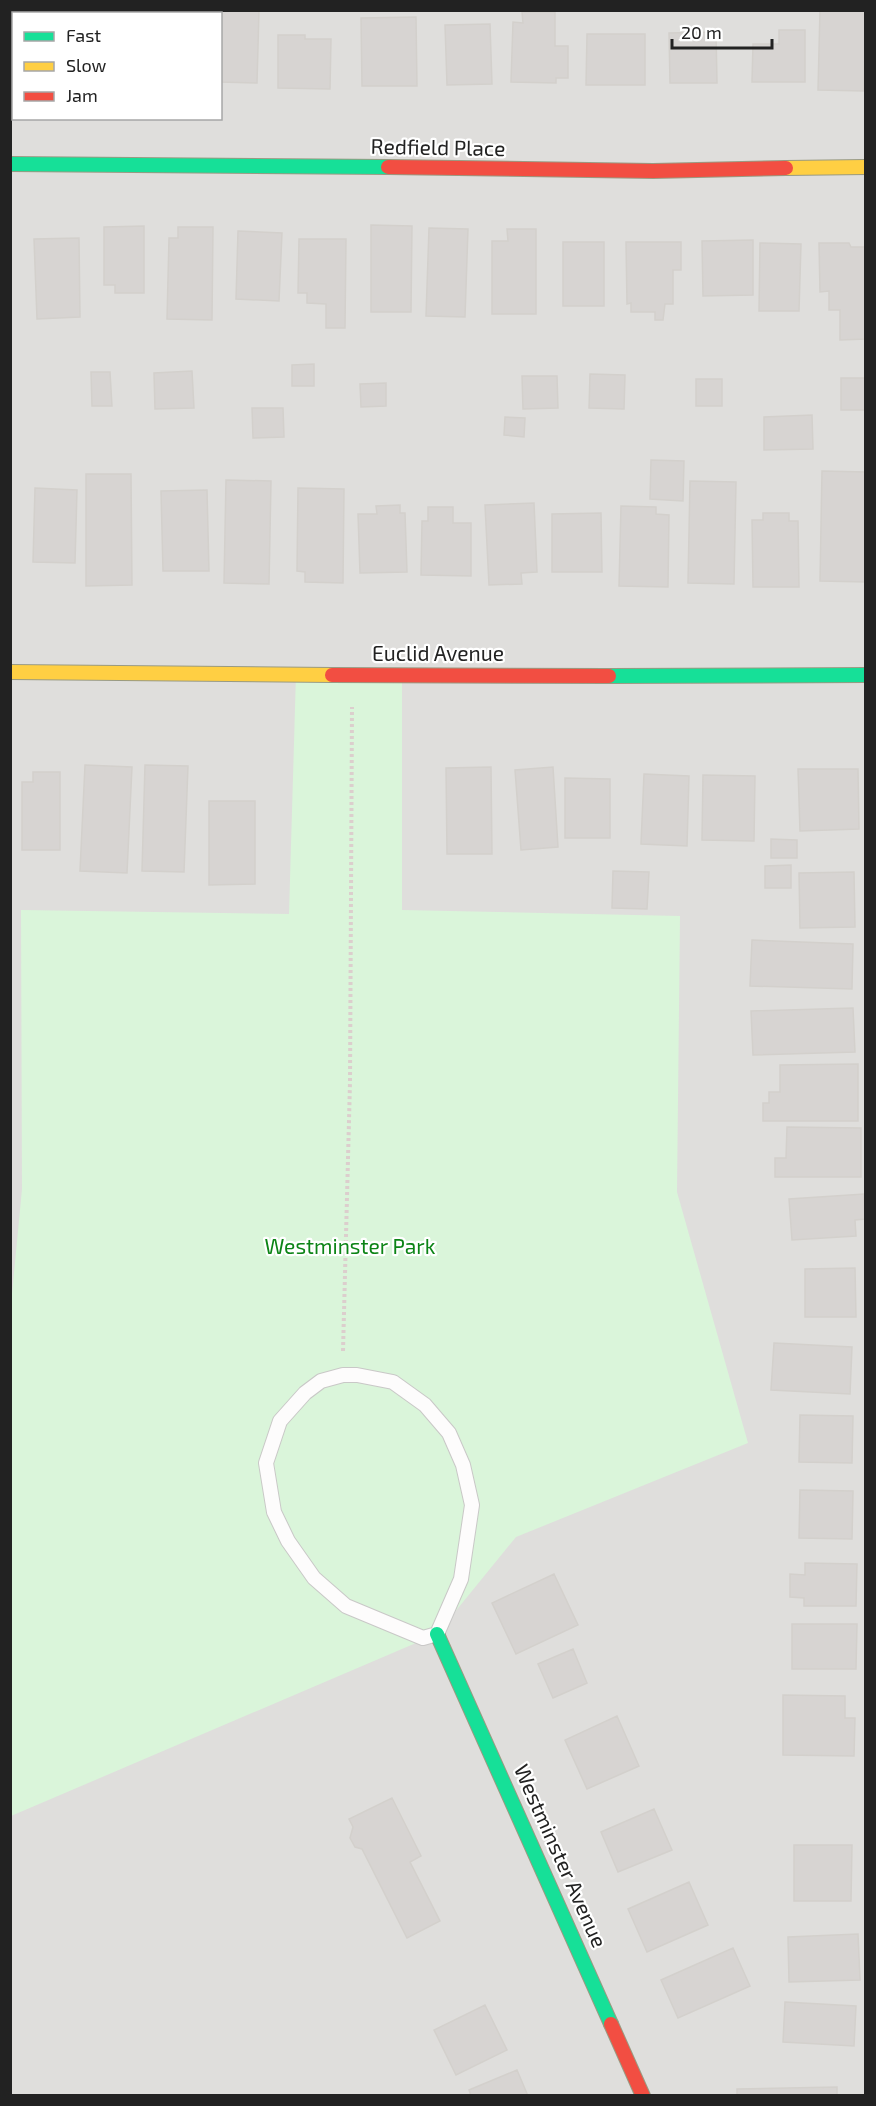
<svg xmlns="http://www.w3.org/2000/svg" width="876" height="2106" viewBox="0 0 876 2106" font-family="'Exo 2',sans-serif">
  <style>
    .residential { fill: #dfdedc; fill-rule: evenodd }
    .park { fill: #daf5da }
    .building { fill: #d7d4d2; stroke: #d3d0cc; stroke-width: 1.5 }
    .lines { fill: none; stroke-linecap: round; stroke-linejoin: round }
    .lane-casing { stroke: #c9c8c7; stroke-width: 16 }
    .fast-casing { stroke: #999a82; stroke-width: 16 }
    .slow-casing { stroke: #999a82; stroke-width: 16 }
    .jam-casing { stroke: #999a82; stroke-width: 16 }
    .path { stroke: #dccecd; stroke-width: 4; stroke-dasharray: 3 3; stroke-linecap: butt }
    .lane { stroke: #fdfcfc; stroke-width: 14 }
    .fast { stroke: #16e098; stroke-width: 14 }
    .slow { stroke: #ffcf43; stroke-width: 14 }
    .jam { stroke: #f24e42; stroke-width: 14 }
    .labels { text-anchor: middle; stroke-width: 4.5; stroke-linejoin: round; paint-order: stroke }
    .street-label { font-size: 21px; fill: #222; stroke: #fff }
    .park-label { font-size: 21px; fill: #0c8416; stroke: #fff }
  </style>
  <rect width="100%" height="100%" fill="#f0eeeb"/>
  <path class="residential" d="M11,11H865V2095H11ZM14,14H220V118H14Z"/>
  <path class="park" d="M296,674L402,676V910L680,916L677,1192L748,1443L516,1537L437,1634L11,1816L10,1315L22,1189L21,910L289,914Z"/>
  <path class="building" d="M10,10H22V14H14V75H10Z
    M47,10H108V14H47Z
    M137,10H179V14H137Z
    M214,10H259L257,83L220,82V14H214Z
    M820,10H866L864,91L818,90Z
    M522,12H555V46H568V78H556V83L511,82L513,22L523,23Z
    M416,17L417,86H362L361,18Z
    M490,24L492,84L447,85L445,25Z
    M779,30H805V82H752L753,44H779Z
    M716,32L717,83H670L669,33Z
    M587,34H645V85H586Z
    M278,35H305V39H331L330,89L278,88Z
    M371,225L412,226L411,312H371Z
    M144,226V293H115V285H104V227Z
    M178,227H213L212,320L167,319L169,238H178Z
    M429,228L468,229L465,317L426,316Z
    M507,229H536V314H492V241H508Z
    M238,231L282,233L279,301L236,299Z
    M79,238L80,317L37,319L34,239Z
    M299,239H346L345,328H326V304L307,303V293H298Z
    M753,240V295L703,296L702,241Z
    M563,242H604V306H563Z
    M626,242H681V270H673V304H665L663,320H655V312H631V303L627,304Z
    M760,243L801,244L799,311H759Z
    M819,243H849L851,247H866V339L840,340V310H829V291L820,292Z
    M314,364V386H292V365Z
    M192,371L194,408L155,409L154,373Z
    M91,372H110L112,406H92Z
    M590,374L625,375L624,409L589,408Z
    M522,376H557L558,408L523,409Z
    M841,378H866V410H841Z
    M696,379H722V406H696Z
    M386,383V406L361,407L360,384Z
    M252,408H283L284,437L253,438Z
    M812,415L813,449L764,450V417Z
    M505,417L525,418L524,437L504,435Z
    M651,460L684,461L683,501L650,499Z
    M822,471L866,472V582L820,581Z
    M86,474H131L132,585L86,586Z
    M226,480L271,481L269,584L224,583Z
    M690,481L736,482L734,584L688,583Z
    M35,488L77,490L75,563L33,562Z
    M298,488L344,489L343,583L305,582V572L297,571Z
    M207,490L209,571H163L161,491Z
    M534,503L537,572L521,573L522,584L489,585L485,505Z
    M400,505V513H405L407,572L360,573L358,514H377L376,506Z
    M621,506L656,507V514L669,515L668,587L619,586Z
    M428,507H453V523H471V576L421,575L422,521H428Z
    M601,513L602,572H552V514Z
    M763,513H789V521H798L799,587H753L752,520H763Z
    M85,765L132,767L127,873L80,871Z
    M145,765L188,766L184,872L142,871Z
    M491,767L492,854H447L446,768Z
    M553,767L558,847L521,850L515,770Z
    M798,769H858L859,829L800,831Z
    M33,772H60V850H22V782H33Z
    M644,774L689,776L687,846L641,844Z
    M703,775L755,776L754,841L702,840Z
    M565,778L610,779V838H565Z
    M209,801H255V884L209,885Z
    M771,839L797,840V858H771Z
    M791,865V888H765V866Z
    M613,871L649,872L647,909L612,908Z
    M854,872L855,927L800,928L799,873Z
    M752,940L853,944L852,989L750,986Z
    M853,1008L855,1052L753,1055L751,1011Z
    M858,1064V1121H763V1103H769V1092H780V1065Z
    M787,1127L861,1128V1177H775V1158H786Z
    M864,1194L865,1219L855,1220L856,1236L792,1240L789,1199Z
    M855,1268L856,1317H805V1269Z
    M774,1343L852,1347L850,1394L771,1390Z
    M800,1415L853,1416L852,1463L799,1462Z
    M800,1490L853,1491L852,1539L799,1538Z
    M805,1563L857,1564L856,1606H804V1598L790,1597V1574L805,1575Z
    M554,1574L578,1625L516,1654L492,1603Z
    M792,1624H857L856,1669H792Z
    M573,1649L587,1683L553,1698L538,1664Z
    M783,1695L845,1696V1718H855L854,1756L783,1755Z
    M617,1716L639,1766L587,1789L565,1740Z
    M392,1798L421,1856L410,1862L440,1921L407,1938L362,1849L355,1847L350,1838L353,1827L349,1819Z
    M654,1809L672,1850L618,1872L601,1832Z
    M794,1845H852L851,1901H794Z
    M689,1882L708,1925L647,1952L628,1909Z
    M858,1934L860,1980L789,1982L788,1937Z
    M733,1948L750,1986L678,2018L661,1980Z
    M785,2002L856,2006L854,2046L783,2042Z
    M485,2005L507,2050L456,2075L434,2030Z
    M517,2070L528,2096H471L469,2090Z
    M837,2087V2096H737V2089Z"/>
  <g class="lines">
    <defs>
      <path id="lane" d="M343,1375H357L393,1382L425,1405L449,1433L463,1465L472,1505L461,1579L437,1634L423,1638L346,1606L314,1578L288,1541L274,1512L266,1463L280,1421L305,1393L321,1381Z"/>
      <path id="fast" d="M10,164L388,167
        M609,676L866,675
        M437,1634L611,2024"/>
      <path id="slow" d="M786,168L866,167
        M10,672L332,675"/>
      <path id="jam" d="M388,167L653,171L786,168
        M332,675L609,676
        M611,2024L643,2096"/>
    </defs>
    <use href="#lane" class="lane-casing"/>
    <use href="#fast" class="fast-casing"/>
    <use href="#slow" class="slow-casing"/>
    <use href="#jam" class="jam-casing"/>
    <path class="path" d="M343,1351L350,1082L352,707"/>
    <use href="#lane" class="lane"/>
    <use href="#fast" class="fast"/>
    <use href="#slow" class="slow"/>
    <use href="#jam" class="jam"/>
  </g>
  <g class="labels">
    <g class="street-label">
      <text transform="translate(438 148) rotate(1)" y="7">Redfield Place</text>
      <text x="438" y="661">Euclid Avenue</text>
      <text transform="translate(560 1856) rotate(66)" y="7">Westminster Avenue</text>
    </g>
    <g class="park-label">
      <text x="350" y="1254">Westminster Park</text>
    </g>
  </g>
  <rect width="876" height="2106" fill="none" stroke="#222222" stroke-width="24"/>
  <rect x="12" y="12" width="210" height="108" fill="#ffffff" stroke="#a7a7a7" stroke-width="1.5"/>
  <rect x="24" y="32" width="30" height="9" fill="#16e098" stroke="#a7a7a7" stroke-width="1.5"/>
  <text x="66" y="42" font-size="18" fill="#222222">Fast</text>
  <rect x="24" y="62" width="30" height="9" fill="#ffcf43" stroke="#a7a7a7" stroke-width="1.5"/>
  <text x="66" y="72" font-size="18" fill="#222222">Slow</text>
  <rect x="24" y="92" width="30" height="9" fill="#f24e42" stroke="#a7a7a7" stroke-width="1.5"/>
  <text x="66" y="102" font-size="18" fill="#222222">Jam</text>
  <path d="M672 39v9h100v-9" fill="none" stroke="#222222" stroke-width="3"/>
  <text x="681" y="39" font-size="18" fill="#222222" stroke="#ffffff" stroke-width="4.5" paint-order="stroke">20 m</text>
</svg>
